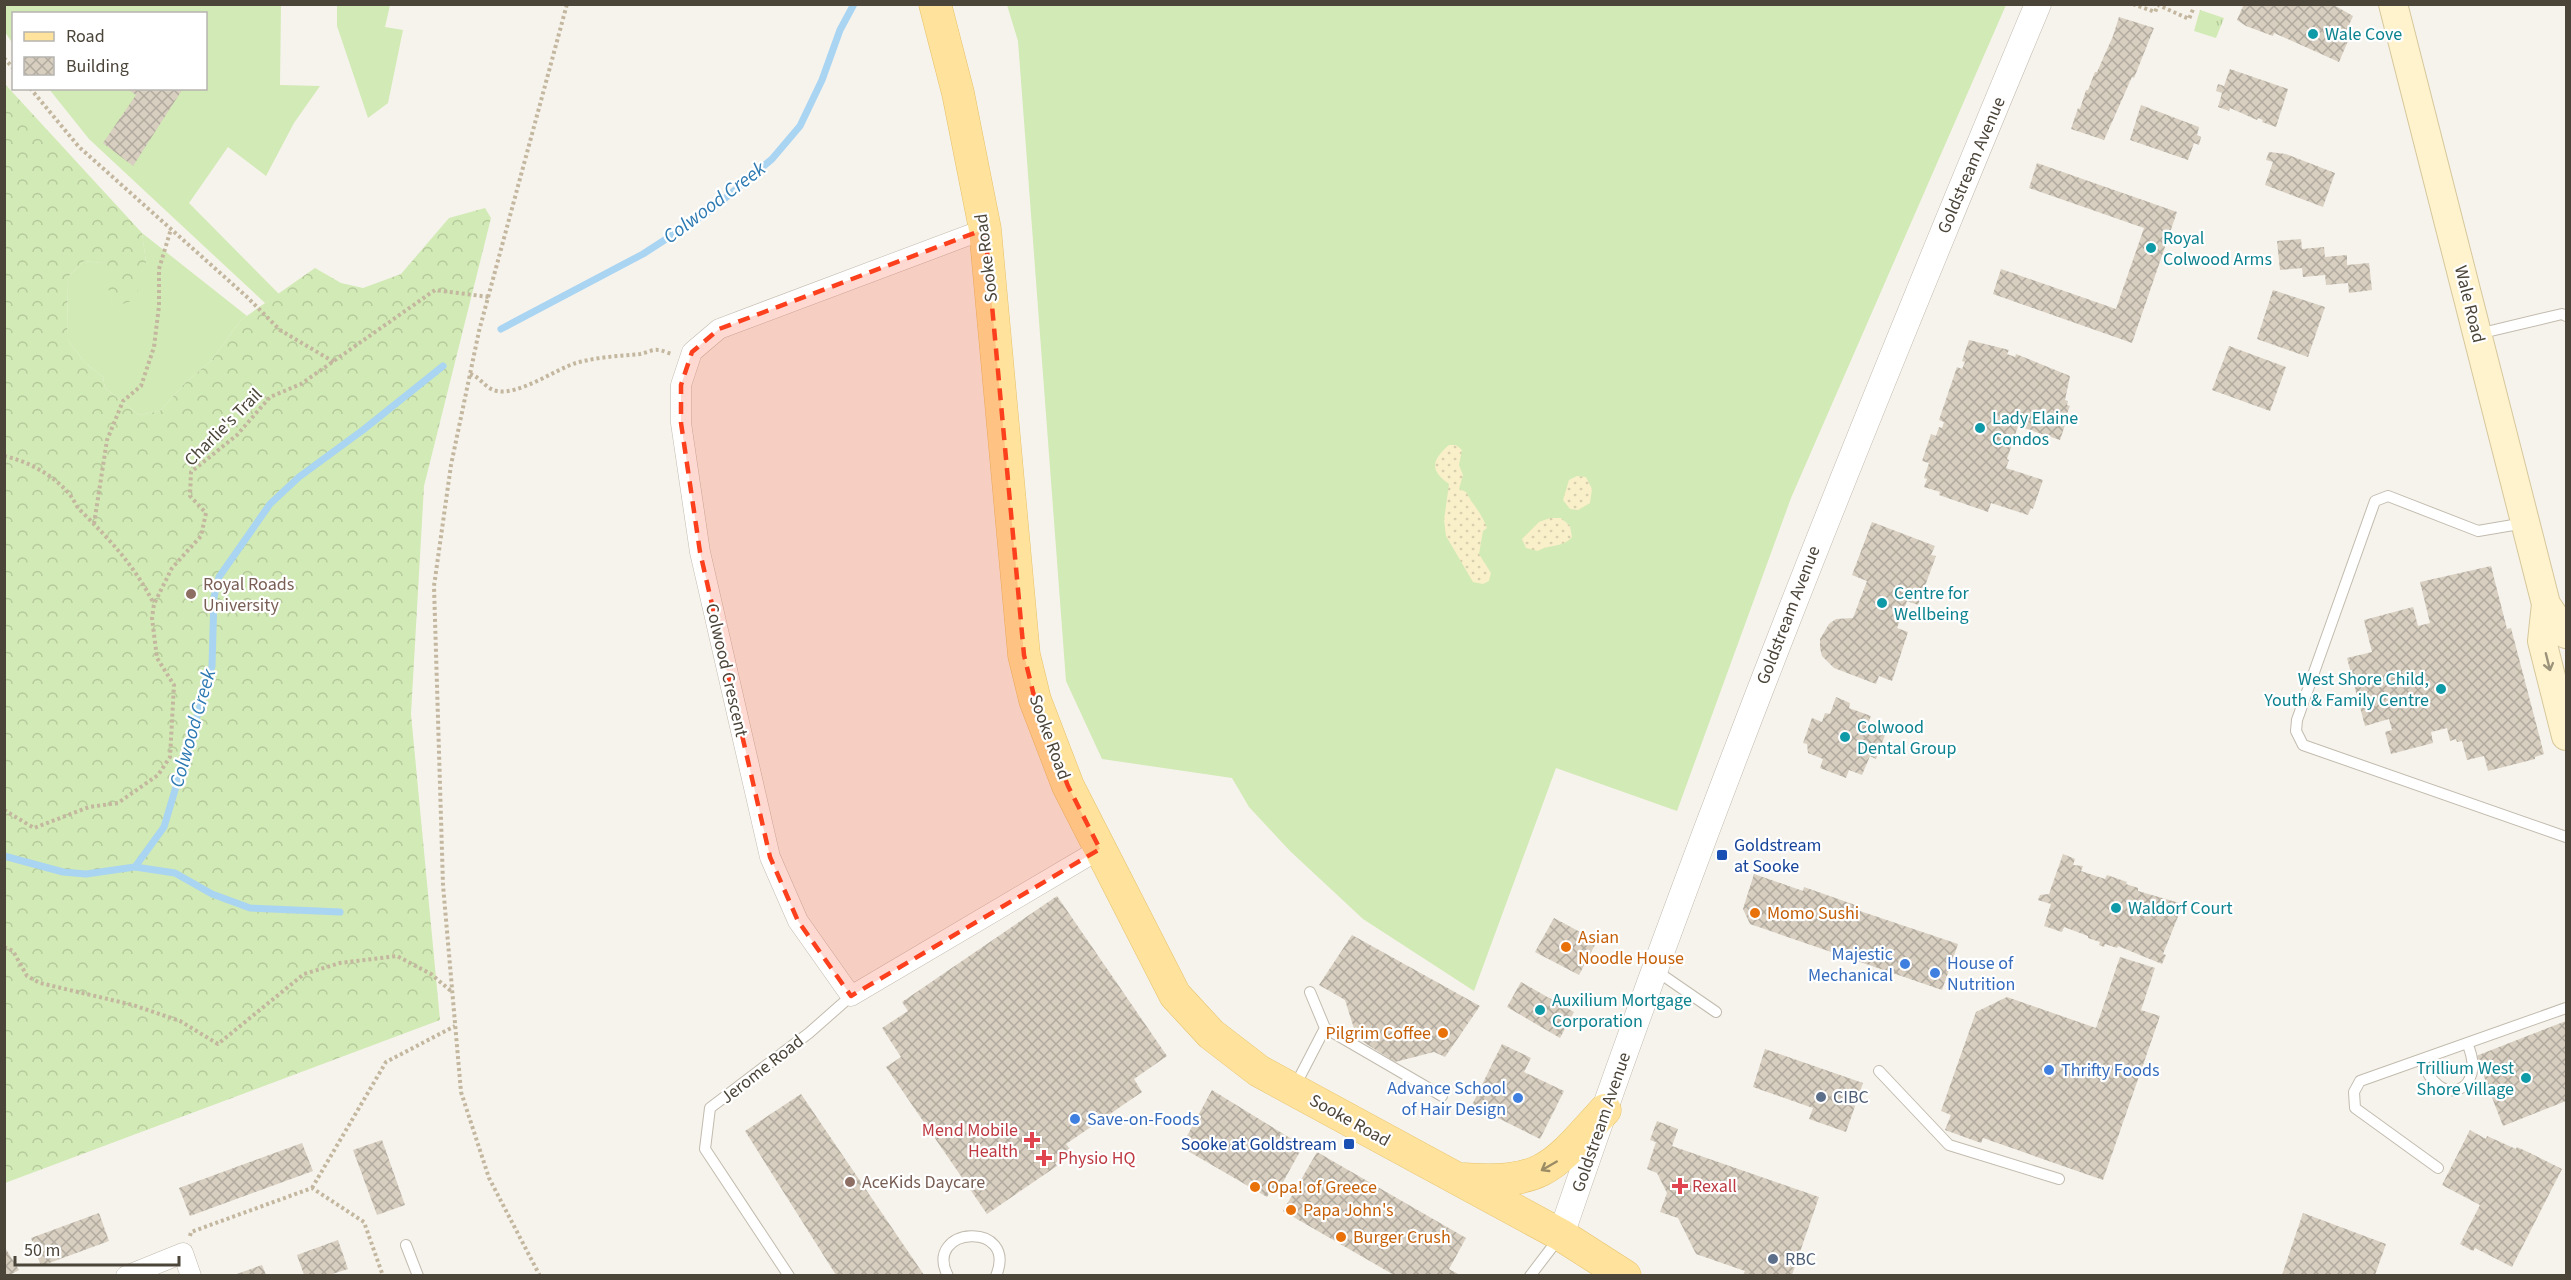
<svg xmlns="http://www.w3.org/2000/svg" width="2571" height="1280" viewBox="0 0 2571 1280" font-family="'Source Sans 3',sans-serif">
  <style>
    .grass { fill: #d2eab5 }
    .forest { fill: url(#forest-crowns) }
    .sand { fill: url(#sand-dots) }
    .park { fill: url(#park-tufts) }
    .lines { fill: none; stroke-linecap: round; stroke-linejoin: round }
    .stream { stroke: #a9d4f2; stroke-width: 7 }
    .building { fill: url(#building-cross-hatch) }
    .service-casing { stroke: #c2bbae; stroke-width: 12 }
    .minor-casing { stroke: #c2bbae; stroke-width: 21 }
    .tertiary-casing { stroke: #c2bbae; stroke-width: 27 }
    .secondary-casing { stroke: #d6c79b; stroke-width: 30 }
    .primary-casing { stroke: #e6c16a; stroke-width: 33 }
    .path { stroke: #c4b79f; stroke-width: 4; stroke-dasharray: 3 3; stroke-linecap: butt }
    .service { stroke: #fff; stroke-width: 10 }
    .minor { stroke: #fff; stroke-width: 20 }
    .tertiary { stroke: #fff; stroke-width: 26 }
    .secondary { stroke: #fff3cd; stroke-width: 28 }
    .primary { stroke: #ffe39c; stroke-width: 32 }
    .oneway { stroke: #9c937c }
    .oneway2 { stroke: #9c8c66 }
    .marked { fill: #fc3f1d; fill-opacity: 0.2; stroke: #fc3f1d; stroke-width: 4.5; stroke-dasharray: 12 8; stroke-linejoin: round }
    .culture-dot { fill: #0f9aa8; stroke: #fff; stroke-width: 2 }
    .education-dot { fill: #8d6e63; stroke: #fff; stroke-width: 2 }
    .transit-dot { fill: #1a4fb4; stroke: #fff; stroke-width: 2 }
    .food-dot { fill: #e8710a; stroke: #fff; stroke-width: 2 }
    .shop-dot { fill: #3f7fe0; stroke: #fff; stroke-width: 2 }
    .service-dot { fill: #5c6f8a; stroke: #fff; stroke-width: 2 }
    .health-dot { fill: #e0444e; stroke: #fff; stroke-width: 2 }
    .labels { text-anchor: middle; stroke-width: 4.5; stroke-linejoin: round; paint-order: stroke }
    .culture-label { font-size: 18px; fill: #0d838f; stroke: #fff; text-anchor: start }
    .street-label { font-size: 18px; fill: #4b4439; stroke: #fff }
    .education-label { font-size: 18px; fill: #785e54; stroke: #fff; text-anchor: start }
    .transit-label { font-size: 18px; fill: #164399; stroke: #fff; text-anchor: start }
    .food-label { font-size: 18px; fill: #c56008; stroke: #fff; text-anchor: start }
    .shop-label { font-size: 18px; fill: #366cbe; stroke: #fff; text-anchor: start }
    .service-label { font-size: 18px; fill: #4e5e75; stroke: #fff; text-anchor: start }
    .health-label { font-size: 18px; fill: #be3a42; stroke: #fff; text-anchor: start }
    .water-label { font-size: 20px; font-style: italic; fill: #2e7ab2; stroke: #fff }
  </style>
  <defs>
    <pattern id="forest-crowns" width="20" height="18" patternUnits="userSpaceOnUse" patternTransform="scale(1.5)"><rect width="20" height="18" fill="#d2eab5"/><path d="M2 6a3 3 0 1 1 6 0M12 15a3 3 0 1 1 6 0" fill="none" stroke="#b6ca9c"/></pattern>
    <pattern id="sand-dots" width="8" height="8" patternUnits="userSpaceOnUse" patternTransform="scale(1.5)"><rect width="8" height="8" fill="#f9efc9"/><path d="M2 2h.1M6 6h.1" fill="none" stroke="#d7cead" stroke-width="1.8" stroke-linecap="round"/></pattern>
    <pattern id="park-tufts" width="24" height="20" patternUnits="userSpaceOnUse" patternTransform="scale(1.5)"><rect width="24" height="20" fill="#d2eab5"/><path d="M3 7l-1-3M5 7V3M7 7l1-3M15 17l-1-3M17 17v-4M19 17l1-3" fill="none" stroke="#b6ca9c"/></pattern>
    <pattern id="building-cross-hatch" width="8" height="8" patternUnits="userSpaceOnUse" patternTransform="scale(1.5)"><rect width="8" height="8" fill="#d8cfc1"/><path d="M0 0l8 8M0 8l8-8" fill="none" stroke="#b1aa9e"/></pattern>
  </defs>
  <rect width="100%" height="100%" fill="#f6f3ec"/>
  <path class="grass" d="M5,5H281L280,85L320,86L294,123L266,176L228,147L189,203L279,294L265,303L89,139L49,89L206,88V14H14L13,44L5,32Z
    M337,5H390L385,27L403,30L388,103L368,118L337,26Z
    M1007,5H2006L1791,498L1677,811L1556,768L1474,991L1363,919L1290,851L1249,807L1232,778L1102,759L1066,681L1018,41Z
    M142,233L247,316L241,320L211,361L186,382L160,411L139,415L105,388L103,377L84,362L67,339L68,277L84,261L103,263L113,306L146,262Z"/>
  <path class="forest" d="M4,83L142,233L146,262L135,300L113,307L102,263L84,261L68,277L67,339L84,362L103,377L105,388L139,415L160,411L186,382L211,361L241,320L315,268L341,283L363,288L401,274L449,218L485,208L491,218L424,486L411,714L440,1020L5,1183Z"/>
  <path class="sand" d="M1449,445H1456L1462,450L1459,465L1463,475L1459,489L1466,492C1473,505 1481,512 1487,528L1483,531L1479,554L1491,573L1489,581L1483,584L1473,582L1446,536L1444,520L1449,484C1429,470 1432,460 1449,445Z
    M1577,476L1586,477L1592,489L1590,503L1578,510L1570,509L1563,500L1569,480Z
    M1550,518H1561L1570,526L1572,537C1563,548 1549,544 1538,551L1526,548L1522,539L1539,522Z"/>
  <path class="park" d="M2200,10L2224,18L2216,38L2194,31Z"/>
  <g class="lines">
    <path class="stream" d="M501,329L643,254L711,210L772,159L800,126L822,80L840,30L854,4
      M4,856L63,872L86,874L135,867L164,827L212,666L214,597L219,577L270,504L299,477L363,430L443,366
      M135,867L175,873L212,894L250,908L340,912"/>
  </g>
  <path class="building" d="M2244,4H2332L2353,16L2346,32L2351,34L2339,62L2274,33L2273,36L2246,26L2237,20Z
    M2119,17L2154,28L2134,78L2132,77L2104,140L2071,129L2078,108L2080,109L2086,90H2088L2095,72H2097L2113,36Z
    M2230,69L2288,89L2276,127L2262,122L2263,120L2258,118L2257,120L2230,108L2229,111L2218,107L2222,93L2216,91L2218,84L2224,86Z
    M126,88L182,90L133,166L103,143L136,95Z
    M2141,105L2199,127L2197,135L2201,137L2199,145L2194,143L2188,160L2130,140Z
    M2269,152L2286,154L2335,173L2323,207L2265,185L2273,162L2266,160Z
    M2037,163L2177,212L2132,343L1993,294L2001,269L2116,309L2144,228L2029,188Z
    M2301,239L2302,249L2324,247L2325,257L2347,255V265L2369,263L2372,290L2349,293L2348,283L2326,285L2325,275L2303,277L2302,268L2280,270L2277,241Z
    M2273,290L2325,307L2308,357L2257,339Z
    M1969,340L2009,350L2007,354L2015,357L2016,354L2070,376L2065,400L2068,401L2067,405L2070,406L2066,416H2068L2060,440L2018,426L2007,459L2009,460L2006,468L2043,480L2033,509L2031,508L2028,515L1991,503L1988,512L1939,495L1940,492L1924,487L1927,479L1924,478L1929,463L1922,461L1931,434L1936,436L1939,427L1942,428L1944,422L1939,420L1957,367L1962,369L1965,362L1962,361Z
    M2229,346L2286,367L2270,411L2212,390Z
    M1872,522L1935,546L1931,555L1936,556L1918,605L1907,601L1897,628L1908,632L1892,681L1879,676L1876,684L1834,668L1822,656L1820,648V639L1829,624L1836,619L1853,618L1867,581L1852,575Z
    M2491,566L2507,629L2511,628L2544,754L2535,757V759L2488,771L2484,756L2467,760L2462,741L2457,742L2456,739L2450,741L2447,728L2431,732L2433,743L2391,754L2385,732L2392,730L2389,719L2365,726L2347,658L2372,652L2364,620L2413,607L2418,626L2430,623L2420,582Z
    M1836,697L1850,703L1849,708L1871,716L1868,723L1887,730L1876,759L1870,756L1862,775L1849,770L1846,778L1820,768L1823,759L1808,753L1807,744L1803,743L1812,718L1822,722L1825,713L1830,714Z
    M2063,854L2075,859L2073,865L2083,866L2081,871L2105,879L2107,875L2127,882L2126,884L2138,888V891L2183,904L2163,954L2166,955L2162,964L2118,946L2117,948L2105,944L2104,947L2099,945L2100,942L2088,938V936L2064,927L2062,932L2044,926L2051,904L2038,900L2040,895L2049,894Z
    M1754,874L1803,891L1804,887L1858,906L1857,910L1958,944L1942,990L1750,924L1743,909Z
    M1057,896L1167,1056L1134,1079L1142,1092L1066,1144L1072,1152L1055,1163L1057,1166L987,1214L886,1067L901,1057L882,1028L908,1011L902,1002Z
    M1554,918L1597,941L1579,975L1535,952Z
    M1352,935L1480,1006L1445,1057L1434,1052L1395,1062L1357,1038L1345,1000L1319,985Z
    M2120,957L2155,968L2141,1010L2160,1016L2103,1180L1983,1138L1981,1143L1945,1130L1951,1115L1941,1111L1976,1012L2007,997L2096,1028Z
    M1521,982L1574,1012L1560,1038L1507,1007Z
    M2566,1021V1101L2503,1126L2476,1056Z
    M1502,1044L1531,1058L1524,1072L1564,1091L1540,1139L1472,1105Z
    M1765,1049L1863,1083L1846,1132L1809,1119L1813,1108L1753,1087Z
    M1212,1090L1303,1146L1278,1191L1272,1188L1267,1197L1181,1147Z
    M801,1094L924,1275H836L745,1131Z
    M1657,1121L1678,1129L1672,1146L1819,1197L1792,1275H1743L1745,1271L1696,1254L1678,1218L1660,1212L1667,1193L1657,1173L1647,1169L1656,1142L1650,1140Z
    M2470,1130L2486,1139L2487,1136L2516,1149L2517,1147L2530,1153L2562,1169L2512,1267L2475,1248L2473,1251L2460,1244L2480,1205L2442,1185Z
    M382,1140L405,1205L377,1215L353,1150Z
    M302,1143L313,1171L190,1216L179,1188Z
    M1317,1152L1466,1238L1449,1269L1460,1275H1394L1283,1211Z
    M99,1213L109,1241L41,1266L31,1238Z
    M2303,1213L2386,1244L2375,1275H2282Z
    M338,1240L348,1269L329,1275H304L297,1255Z
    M4,1246L19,1270L10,1275H4Z
    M262,1265L266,1275H234Z"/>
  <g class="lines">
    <defs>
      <path id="service" d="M2478,334L2562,314L2566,316
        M2525,523L2478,531L2388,496L2375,501L2297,720L2296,731L2303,745L2566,837
        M1655,970L1716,1012
        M1325,1028L1442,1096
        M2422,1059C2438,1112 2489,1092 2467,1043
        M1879,1071L1949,1145L2059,1179
        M1295,1086L1325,1028L1310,992
        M2438,1168L2355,1108L2354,1092L2360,1081L2566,1008
        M406,1245L418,1276
        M789,1276L705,1149L710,1108L809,1033L851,996
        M948,1276C922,1226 1019,1220 996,1276
        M1530,1276L1559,1238"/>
      <path id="minor" d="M985,229L719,329L692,352L681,385V423L700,552L770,857L798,921L851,996L1100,849
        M126,1276L183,1253L191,1276"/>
      <path id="tertiary" d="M1561,1235C1703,818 1868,411 2038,4"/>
      <path id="secondary" d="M2393,4L2546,604L2566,634
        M2546,604L2542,641L2566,736"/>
      <path id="primary" d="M935,4L958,93L985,229L1024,655L1035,700L1068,786L1175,995L1211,1034L1259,1071L1561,1235L1625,1276
        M1464,1179C1544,1185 1554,1166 1605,1110"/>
    </defs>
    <use href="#service" class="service-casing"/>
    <use href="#minor" class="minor-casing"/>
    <use href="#tertiary" class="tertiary-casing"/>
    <use href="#secondary" class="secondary-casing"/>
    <use href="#primary" class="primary-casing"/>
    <path class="path" d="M2133,4L2155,12L2158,5L2189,19L2194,7
      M4,58L14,69
      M30,88L79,147L246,296L280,330L334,362
      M470,374C481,377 485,389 497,391C520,395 554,370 576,363C597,357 619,356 640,354C646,353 653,349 658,350C662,350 668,353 672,354
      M4,456C28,461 55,476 70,495C74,500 76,506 80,510C111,541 134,565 154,604
      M94,524L107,440L123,401L141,386L154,347L159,306V269L171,229
      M4,810L34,828L89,807L118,803L158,775L170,757L174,685L157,658L152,618L154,604L172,568L201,536L206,513L190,496L191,472L237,435L270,397L301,384L435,290L489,297
      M4,947L13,951L27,976L40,983L133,1005L180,1021L218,1044L304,974L340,963L397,956L431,974L452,992
      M312,1188L386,1062L455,1026
      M190,1236L191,1232L312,1188L364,1222L383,1276
      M540,1276L489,1178L461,1092L443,885L434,586L451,465L479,331L567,4"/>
    <use href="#service" class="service"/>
    <use href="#minor" class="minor"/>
    <use href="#tertiary" class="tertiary"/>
    <use href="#secondary" class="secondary"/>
    <use href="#primary" class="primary"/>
  </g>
  <defs><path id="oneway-shaft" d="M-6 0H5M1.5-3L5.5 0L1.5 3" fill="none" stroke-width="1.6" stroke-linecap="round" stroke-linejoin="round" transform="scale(1.5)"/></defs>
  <use class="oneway" href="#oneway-shaft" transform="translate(2548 662) rotate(76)"/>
  <use class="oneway2" href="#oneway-shaft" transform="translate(1549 1166) rotate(150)"/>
  <path class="marked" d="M985,229L1024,655L1035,700L1068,786L1100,849L851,996L798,921L770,857L700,552L681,423V385L692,352L719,329Z"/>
  <g class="culture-dot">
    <circle cx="2313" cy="34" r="6"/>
    <circle cx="2151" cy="248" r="6"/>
    <circle cx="1980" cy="428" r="6"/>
    <circle cx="1882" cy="603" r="6"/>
    <circle cx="2441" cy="689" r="6"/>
    <circle cx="1845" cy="737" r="6"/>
    <circle cx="2116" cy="908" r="6"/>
    <circle cx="1540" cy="1010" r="6"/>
    <circle cx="2526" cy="1078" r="6"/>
  </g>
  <g class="education-dot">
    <circle cx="191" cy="594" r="6"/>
    <circle cx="850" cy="1182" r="6"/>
  </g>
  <g class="transit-dot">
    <rect x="1716" y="849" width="12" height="12" rx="3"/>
    <rect x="1343" y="1138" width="12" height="12" rx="3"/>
  </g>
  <g class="food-dot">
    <circle cx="1755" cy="913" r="6"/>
    <circle cx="1566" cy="947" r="6"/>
    <circle cx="1443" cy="1033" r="6"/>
    <circle cx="1255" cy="1187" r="6"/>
    <circle cx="1291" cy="1210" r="6"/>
    <circle cx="1341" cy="1237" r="6"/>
  </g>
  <g class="shop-dot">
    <circle cx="1905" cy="964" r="6"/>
    <circle cx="1935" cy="973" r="6"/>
    <circle cx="2049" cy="1070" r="6"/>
    <circle cx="1518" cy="1098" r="6"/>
    <circle cx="1075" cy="1119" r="6"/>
  </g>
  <g class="service-dot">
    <circle cx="1821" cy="1097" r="6"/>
    <circle cx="1773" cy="1259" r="6"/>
  </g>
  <g class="health-dot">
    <path d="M1029 1131h6v6h6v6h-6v6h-6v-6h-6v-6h6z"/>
    <path d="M1041 1149h6v6h6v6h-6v6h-6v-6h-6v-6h6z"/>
    <path d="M1677 1177h6v6h6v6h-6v6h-6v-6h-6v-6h6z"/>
  </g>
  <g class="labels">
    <g class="culture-label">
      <text x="2325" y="40">Wale Cove</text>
      <text x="2163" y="244">Royal<tspan x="2163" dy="21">Colwood Arms</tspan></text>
      <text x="1992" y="424">Lady Elaine<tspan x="1992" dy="21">Condos</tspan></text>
      <text x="1894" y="599">Centre for<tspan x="1894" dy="21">Wellbeing</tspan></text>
      <text x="2429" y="685" text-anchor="end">West Shore Child,<tspan x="2429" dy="21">Youth &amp; Family Centre</tspan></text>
      <text x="1857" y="733">Colwood<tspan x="1857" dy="21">Dental Group</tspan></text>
      <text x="2128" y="914">Waldorf Court</text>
      <text x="1552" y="1006">Auxilium Mortgage<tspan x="1552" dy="21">Corporation</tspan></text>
      <text x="2514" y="1074" text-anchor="end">Trillium West<tspan x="2514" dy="21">Shore Village</tspan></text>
    </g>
    <g class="street-label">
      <text transform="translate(1971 165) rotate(-67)" y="6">Goldstream Avenue</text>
      <text transform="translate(986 258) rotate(-97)" y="6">Sooke Road</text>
      <text transform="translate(2470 304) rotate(76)" y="6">Wale Road</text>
      <text transform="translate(223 427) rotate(-45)" y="6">Charlie's Trail</text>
      <text transform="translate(1788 615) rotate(-69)" y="6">Goldstream Avenue</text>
      <text transform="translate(727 670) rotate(77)" y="6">Colwood Crescent</text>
      <text transform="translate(1050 737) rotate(70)" y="6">Sooke Road</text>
      <text transform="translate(762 1069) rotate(-38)" y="6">Jerome Road</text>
      <text transform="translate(1350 1120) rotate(29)" y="6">Sooke Road</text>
      <text transform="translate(1601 1122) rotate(-71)" y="6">Goldstream Avenue</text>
    </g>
    <g class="education-label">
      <text x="203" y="590">Royal Roads<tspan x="203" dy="21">University</tspan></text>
      <text x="862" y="1188">AceKids Daycare</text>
    </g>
    <g class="transit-label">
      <text x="1734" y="851">Goldstream<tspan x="1734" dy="21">at Sooke</tspan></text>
      <text x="1337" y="1150" text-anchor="end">Sooke at Goldstream</text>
    </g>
    <g class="food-label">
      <text x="1767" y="919">Momo Sushi</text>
      <text x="1578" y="943">Asian<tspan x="1578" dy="21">Noodle House</tspan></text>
      <text x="1431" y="1039" text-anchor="end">Pilgrim Coffee</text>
      <text x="1267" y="1193">Opa! of Greece</text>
      <text x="1303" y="1216">Papa John's</text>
      <text x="1353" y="1243">Burger Crush</text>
    </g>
    <g class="shop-label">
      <text x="1893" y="960" text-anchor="end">Majestic<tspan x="1893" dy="21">Mechanical</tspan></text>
      <text x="1947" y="969">House of<tspan x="1947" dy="21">Nutrition</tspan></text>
      <text x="2061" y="1076">Thrifty Foods</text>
      <text x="1506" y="1094" text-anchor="end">Advance School<tspan x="1506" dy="21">of Hair Design</tspan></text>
      <text x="1087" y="1125">Save-on-Foods</text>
    </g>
    <g class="service-label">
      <text x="1833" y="1103">CIBC</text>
      <text x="1785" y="1265">RBC</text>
    </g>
    <g class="health-label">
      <text x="1018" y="1136" text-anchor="end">Mend Mobile<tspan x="1018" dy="21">Health</tspan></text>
      <text x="1058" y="1164">Physio HQ</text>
      <text x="1692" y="1192">Rexall</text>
    </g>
    <g class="water-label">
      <text transform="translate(714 202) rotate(-37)" y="7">Colwood Creek</text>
      <text transform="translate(192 728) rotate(-74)" y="7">Colwood Creek</text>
    </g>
  </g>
  <rect width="2571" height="1280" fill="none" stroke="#4b4439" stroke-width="12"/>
  <rect x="12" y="12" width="195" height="78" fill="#ffffff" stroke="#b7b4b0" stroke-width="1.5"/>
  <rect x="24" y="32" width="30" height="9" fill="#ffe39c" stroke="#b7b4b0" stroke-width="1.5"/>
  <text x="66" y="42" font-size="18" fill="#4b4439">Road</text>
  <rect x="24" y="57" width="30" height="18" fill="url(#building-cross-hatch)" stroke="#b7b4b0" stroke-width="1.5"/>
  <text x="66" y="72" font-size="18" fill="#4b4439">Building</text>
  <path d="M15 1256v9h164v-9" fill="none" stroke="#4b4439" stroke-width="3"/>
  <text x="24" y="1256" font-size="18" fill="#4b4439" stroke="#ffffff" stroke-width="4.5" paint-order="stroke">50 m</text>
</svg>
